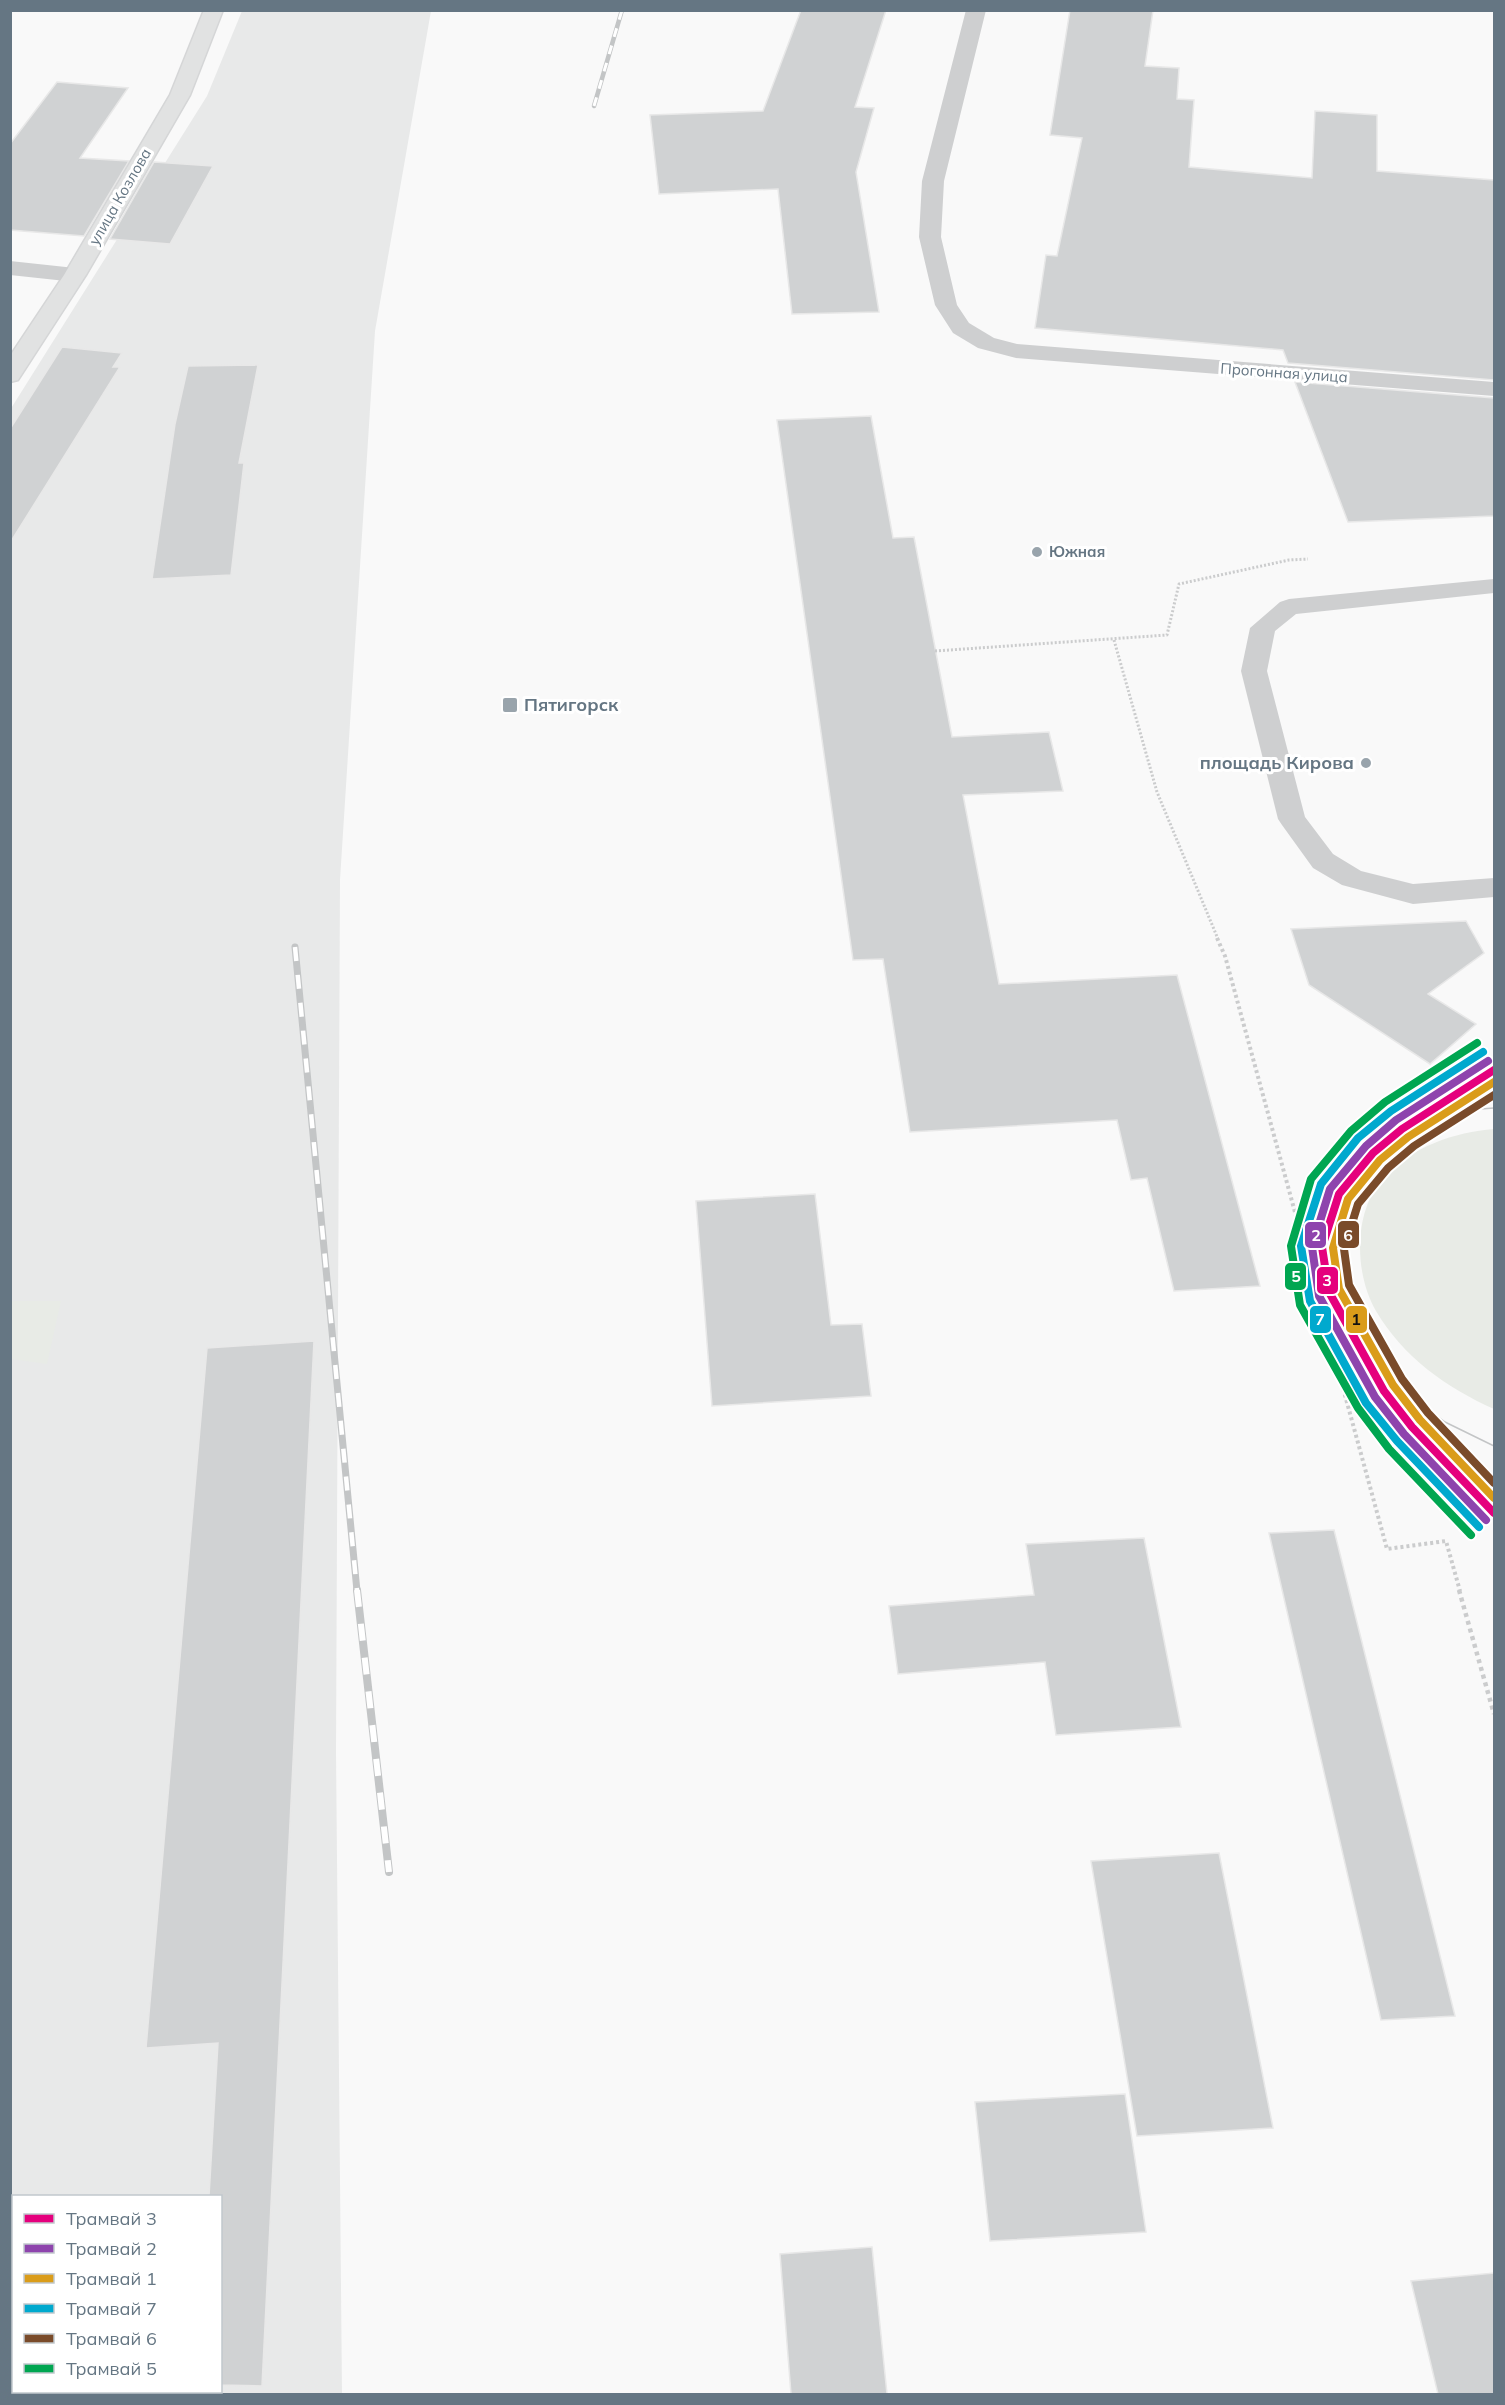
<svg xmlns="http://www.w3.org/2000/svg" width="1505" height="2405" viewBox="0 0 1505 2405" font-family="Mulish,sans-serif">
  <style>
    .built { fill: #e8e9e9; fill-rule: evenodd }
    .green { fill: #e8ebe6 }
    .building { fill: #d0d2d3; stroke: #e8e8e8; stroke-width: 1.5 }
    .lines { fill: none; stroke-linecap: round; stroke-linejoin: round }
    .secondary-casing { stroke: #d5d6d7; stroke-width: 3 }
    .path-far2 { stroke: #cbcccd; stroke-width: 3; stroke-dasharray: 2 2; stroke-linecap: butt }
    .path-far1 { stroke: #cbcccd; stroke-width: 4; stroke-dasharray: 3 3; stroke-linecap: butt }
    .path { stroke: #cbcccd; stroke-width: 4.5; stroke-dasharray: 4 4; stroke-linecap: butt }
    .lane { fill: #cecfd0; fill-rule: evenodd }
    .street { fill: #cecfd0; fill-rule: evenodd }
    .secondary { fill: #e1e2e2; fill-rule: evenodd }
    .tram { stroke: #c3c5c6; stroke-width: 1.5 }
    .rail-far2-casing { stroke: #c3c5c6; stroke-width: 4.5 }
    .rail-far1-casing { stroke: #c3c5c6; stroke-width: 7 }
    .rail-casing { stroke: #c3c5c6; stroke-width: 8 }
    .rail-far2 { stroke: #fff; stroke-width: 3; stroke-dasharray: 9; stroke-linecap: butt }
    .rail-far1 { stroke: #fff; stroke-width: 4.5; stroke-dasharray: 14; stroke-linecap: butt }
    .rail { stroke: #fff; stroke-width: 6; stroke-dasharray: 17; stroke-linecap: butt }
    .tram-1-casing { stroke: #fff; stroke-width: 12 }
    .tram-2-casing { stroke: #fff; stroke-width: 12 }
    .tram-3-casing { stroke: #fff; stroke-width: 12 }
    .tram-4-casing { stroke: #fff; stroke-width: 12 }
    .tram-5-casing { stroke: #fff; stroke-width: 12 }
    .tram-6-casing { stroke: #fff; stroke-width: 12 }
    .tram-1 { stroke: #e5007d; stroke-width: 8 }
    .tram-2 { stroke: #8e44ad; stroke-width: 8 }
    .tram-3 { stroke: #da9c1a; stroke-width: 8 }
    .tram-4 { stroke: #00a9ce; stroke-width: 8 }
    .tram-5 { stroke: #7a4b2a; stroke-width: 8 }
    .tram-6 { stroke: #00a651; stroke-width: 8 }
    .poi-dot { fill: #99a4ac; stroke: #fff; stroke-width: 2 }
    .labels { text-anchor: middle; stroke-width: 6; stroke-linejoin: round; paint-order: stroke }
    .far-street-label { font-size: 15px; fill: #657683; stroke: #fff }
    .far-poi-label { font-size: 15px; font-weight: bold; fill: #657683; stroke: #fff; text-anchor: start }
    .poi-label { font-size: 18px; font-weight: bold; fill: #657683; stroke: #fff; text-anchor: start }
    .line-badge { stroke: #fff; stroke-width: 2 }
    .badge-label { font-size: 16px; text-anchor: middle; font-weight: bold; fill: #fff }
    .pale-badge-label { font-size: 16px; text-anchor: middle; font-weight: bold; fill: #111 }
  </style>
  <rect width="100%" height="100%" fill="#f9f9f9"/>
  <path class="built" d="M242,11H431L375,331L340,880L336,1752L342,2394H11L10,410L207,96ZM14,2196H220V2392H14Z"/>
  <path class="green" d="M1494,1129V1409C1447,1388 1403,1357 1376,1311C1354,1273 1353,1211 1384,1177C1411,1147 1455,1132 1494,1129Z
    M11,1301H61L47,1364L11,1359Z"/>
  <path class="building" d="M801,10H886L855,107L874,108L856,172L879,312L792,314L778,189L659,194L650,115L763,111Z
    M1070,10H1153L1145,66L1179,68L1177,99L1194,100L1189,167L1312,178L1315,111L1377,115V171L1494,180V380L1288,363L1283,350L1035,328L1046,255L1057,256L1082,138L1050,135Z
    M57,82L128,88L80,158L129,161L84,236L10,230V144Z
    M154,162L213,166L170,244L110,239Z
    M62,347L122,353L113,367H120L10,543V429Z
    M258,365L239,463H244L231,575L152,579L175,424L188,366Z
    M1295,382L1494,398V516L1348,522Z
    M871,416L893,538L914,537L952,737L1049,732L1063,791L963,795L999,984L1177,975L1260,1286L1174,1291L1147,1178L1131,1180L1117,1120L910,1132L883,959L853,960L777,420Z
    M1466,921L1484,953L1428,994L1476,1024L1430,1064L1309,985L1291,929Z
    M815,1194L831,1325L862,1324L871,1396L712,1406L696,1201Z
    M314,1341L262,2386L220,2385V2196H209L218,2043L146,2048L207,1348Z
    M1334,1530L1391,1759L1455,2016L1381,2020L1269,1533Z
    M1144,1538L1181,1727L1056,1735L1045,1662L898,1674L889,1606L1034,1595L1026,1544Z
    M1219,1853L1273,2128L1137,2136L1091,1861Z
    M1125,2094L1146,2232L990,2241L975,2102Z
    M872,2247L887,2394H791L780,2254Z
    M1494,2273V2394H1438L1411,2281Z"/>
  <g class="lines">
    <defs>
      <path id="secondary" d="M204,10H223L190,95L86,275L18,380L10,382V356L64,275L170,95Z"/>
    </defs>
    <use href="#secondary" class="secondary-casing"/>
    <path class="path-far2" d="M1114,640L1157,792L1218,939
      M935,651L1167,635L1179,584L1289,560L1308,559"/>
    <path class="path-far1" d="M1217,938L1225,956L1387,1549L1446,1541L1460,1591"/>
    <path class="path" d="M1459,1590L1494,1714"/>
    <path class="lane" d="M1494,579V593L1296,614L1275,631L1267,671L1305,817L1333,854L1361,871L1413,884L1494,878V897L1413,904L1342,885L1313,868L1282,825L1278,819L1241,671L1250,628L1280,602L1289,599Z"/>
    <path class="street" d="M966,10H986L944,181L941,237L957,305L969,323L994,338L1017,344L1494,382V396L1016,358L978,348L953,333L935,305L919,237L922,181Z
      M10,261L75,268L83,270L86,275L83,280L75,282L10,275Z"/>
    <use href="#secondary" class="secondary"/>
    <path class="tram" d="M1402,1129L1467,1110L1494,1108
      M1356,1343L1395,1385L1445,1422L1494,1446"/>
    <defs>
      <path id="rail-far2" d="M594,106L622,10"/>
      <path id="rail-far1" d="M295,947L357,1591"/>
      <path id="rail" d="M357,1590L389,1872"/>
    </defs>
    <use href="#rail-far2" class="rail-far2-casing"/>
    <use href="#rail-far1" class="rail-far1-casing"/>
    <use href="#rail" class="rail-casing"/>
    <use href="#rail-far2" class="rail-far2"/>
    <use href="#rail-far1" class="rail-far1"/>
    <use href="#rail" class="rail"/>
    <defs>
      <path id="tram-1" d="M1494,1070L1402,1129L1373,1153L1339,1194L1322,1247L1329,1292L1384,1391L1412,1427L1494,1513"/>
      <path id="tram-2" d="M1486,1520L1404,1434L1375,1397L1319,1296L1312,1247L1330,1189L1366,1146L1396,1120L1488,1061"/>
      <path id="tram-3" d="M1494,1082L1408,1137L1380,1160L1348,1199L1333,1248L1339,1289L1393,1385L1420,1420L1494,1498"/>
      <path id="tram-4" d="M1479,1527L1397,1441L1366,1403L1310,1301L1301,1246L1321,1184L1358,1138L1391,1111L1483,1052"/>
      <path id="tram-5" d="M1494,1095L1414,1146L1388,1168L1358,1204L1344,1249L1349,1285L1402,1379L1428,1413L1494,1483"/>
      <path id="tram-6" d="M1471,1535L1389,1449L1358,1408L1300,1305L1291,1246L1311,1179L1351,1131L1385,1102L1477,1043"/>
    </defs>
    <use href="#tram-1" class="tram-1-casing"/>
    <use href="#tram-2" class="tram-2-casing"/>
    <use href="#tram-3" class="tram-3-casing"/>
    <use href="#tram-4" class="tram-4-casing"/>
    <use href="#tram-5" class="tram-5-casing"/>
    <use href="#tram-6" class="tram-6-casing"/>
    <use href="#tram-1" class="tram-1"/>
    <use href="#tram-2" class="tram-2"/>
    <use href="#tram-3" class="tram-3"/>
    <use href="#tram-4" class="tram-4"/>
    <use href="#tram-5" class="tram-5"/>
    <use href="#tram-6" class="tram-6"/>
  </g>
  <g class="poi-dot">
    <circle cx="1037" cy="552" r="6"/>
    <rect x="502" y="697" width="16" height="16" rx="3"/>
    <circle cx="1366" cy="763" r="6"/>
  </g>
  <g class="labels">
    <g class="far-street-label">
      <text transform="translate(120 197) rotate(-60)" y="5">улица Козлова</text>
      <text transform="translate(1284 373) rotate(4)" y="5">Прогонная улица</text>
    </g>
    <g class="far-poi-label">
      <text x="1049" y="557">Южная</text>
    </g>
    <g class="poi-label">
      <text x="524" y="711">Пятигорск</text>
      <text x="1354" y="769" text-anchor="end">площадь Кирова</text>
    </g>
  </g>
  <g class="line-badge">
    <rect x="1337" y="1220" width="23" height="29" rx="6" fill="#7a4b2a"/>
    <rect x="1304" y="1221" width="23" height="28" rx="6" fill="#8e44ad"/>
    <rect x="1284" y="1262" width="23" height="29" rx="6" fill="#00a651"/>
    <rect x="1316" y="1266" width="23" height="29" rx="6" fill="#e5007d"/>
    <rect x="1309" y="1305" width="23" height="29" rx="6" fill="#00a9ce"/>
    <rect x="1345" y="1305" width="23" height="29" rx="6" fill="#da9c1a"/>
  </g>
  <g class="badge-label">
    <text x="1348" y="1241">6</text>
    <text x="1316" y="1241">2</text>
    <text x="1296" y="1282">5</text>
    <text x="1327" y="1286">3</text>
    <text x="1320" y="1325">7</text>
  </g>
  <g class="pale-badge-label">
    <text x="1356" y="1325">1</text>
  </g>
  <rect width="1505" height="2405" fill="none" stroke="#657683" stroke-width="24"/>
  <rect x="12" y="2195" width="210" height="198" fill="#ffffff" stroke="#c1c8cd" stroke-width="1.5"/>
  <rect x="24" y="2214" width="30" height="9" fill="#e5007d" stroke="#c1c8cd" stroke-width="1.5"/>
  <text x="66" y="2225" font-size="18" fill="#657683">Трамвай 3</text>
  <rect x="24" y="2244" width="30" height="9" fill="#8e44ad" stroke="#c1c8cd" stroke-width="1.5"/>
  <text x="66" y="2255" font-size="18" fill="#657683">Трамвай 2</text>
  <rect x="24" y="2274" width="30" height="9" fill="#da9c1a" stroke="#c1c8cd" stroke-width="1.5"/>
  <text x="66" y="2285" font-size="18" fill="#657683">Трамвай 1</text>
  <rect x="24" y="2304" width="30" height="9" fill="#00a9ce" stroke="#c1c8cd" stroke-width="1.5"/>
  <text x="66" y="2315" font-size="18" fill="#657683">Трамвай 7</text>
  <rect x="24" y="2334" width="30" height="9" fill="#7a4b2a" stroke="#c1c8cd" stroke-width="1.5"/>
  <text x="66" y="2345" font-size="18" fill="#657683">Трамвай 6</text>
  <rect x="24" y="2364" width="30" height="9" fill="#00a651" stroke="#c1c8cd" stroke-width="1.5"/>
  <text x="66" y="2375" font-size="18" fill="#657683">Трамвай 5</text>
</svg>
